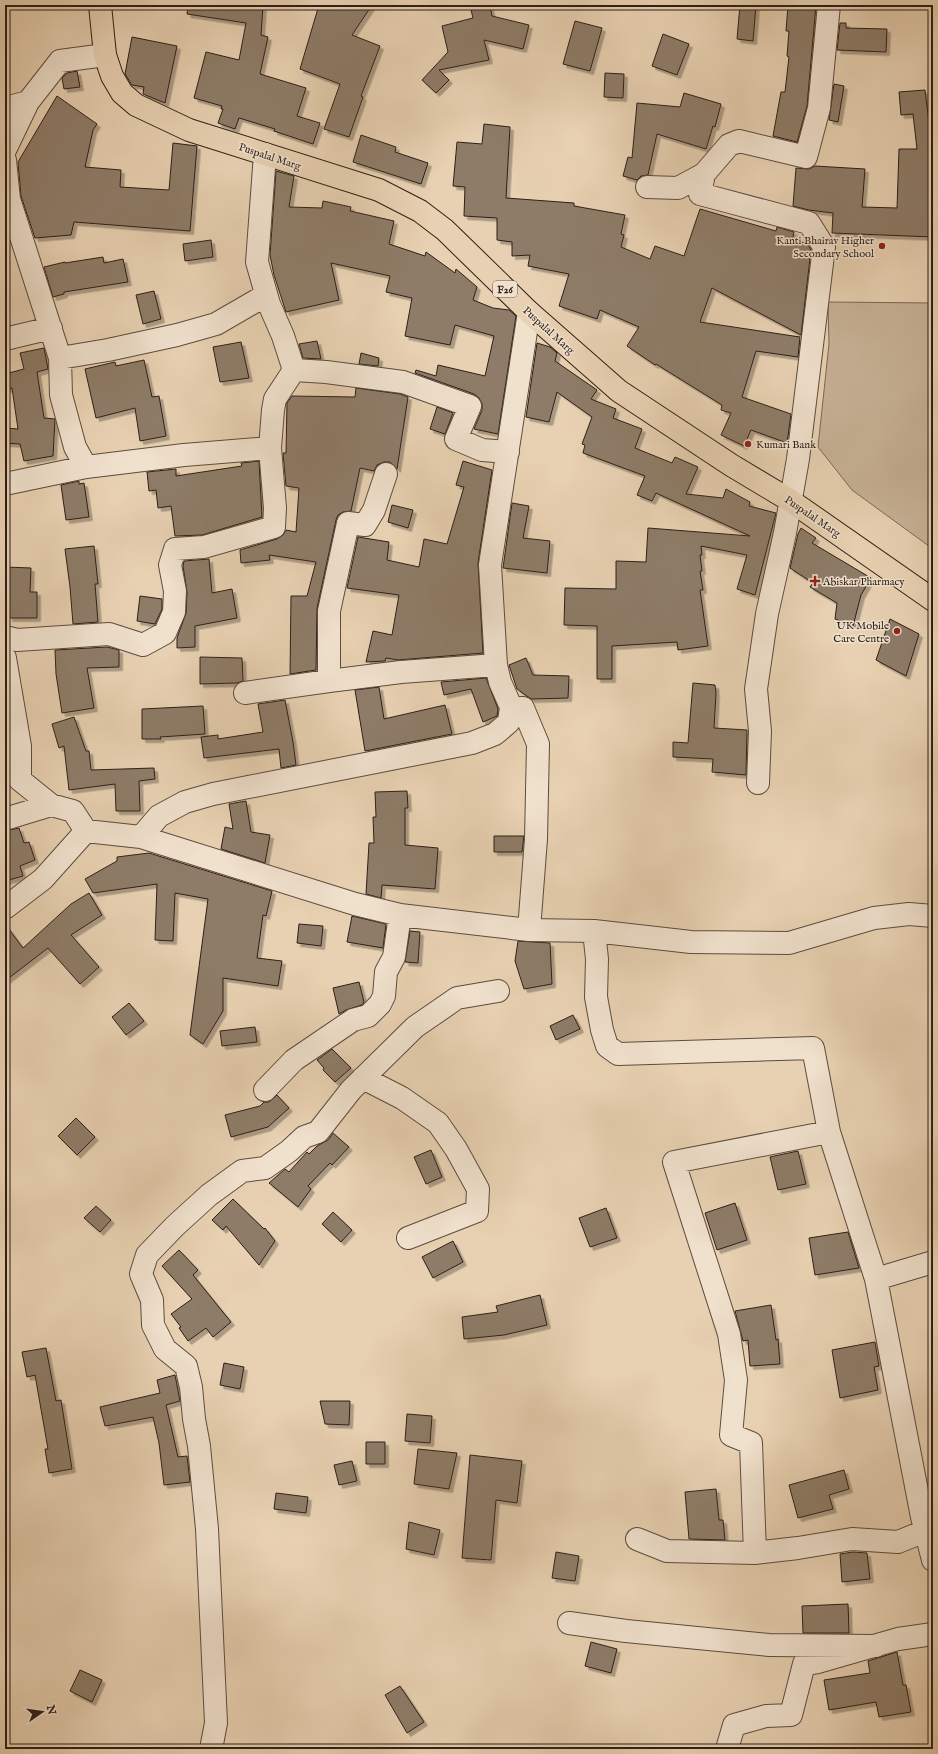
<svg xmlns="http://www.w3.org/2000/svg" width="938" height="1754" viewBox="0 0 938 1754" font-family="'IM FELL English',serif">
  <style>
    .green { fill: #c8b398; stroke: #7a6958 }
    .building { fill: #8e7c68; stroke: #2d1f17; filter: url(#shadow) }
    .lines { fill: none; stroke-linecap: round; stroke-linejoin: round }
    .minor-casing { stroke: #5c4c3e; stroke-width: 24 }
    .major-casing { stroke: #2d1f17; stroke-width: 24 }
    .minor { stroke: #f0e1cd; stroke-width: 22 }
    .major { stroke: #e8d1b2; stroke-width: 22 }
    .poi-dot { fill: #8f2418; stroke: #f0e1cd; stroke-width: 1.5 }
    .labels { text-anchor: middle; stroke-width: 3; stroke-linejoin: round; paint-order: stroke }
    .shield { fill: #f0e1cd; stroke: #68594e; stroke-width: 1 }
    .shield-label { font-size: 10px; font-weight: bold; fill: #2d1f17 }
    .street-label { font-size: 11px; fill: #2d1f17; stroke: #f0e1cd }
    .poi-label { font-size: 11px; fill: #2d1f17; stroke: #f0e1cd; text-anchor: end }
  </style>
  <defs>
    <filter id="shadow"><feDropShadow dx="3.5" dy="3.5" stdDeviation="0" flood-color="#0004"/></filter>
  </defs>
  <rect width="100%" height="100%" fill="#e8d1b2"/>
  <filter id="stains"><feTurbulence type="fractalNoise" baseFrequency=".005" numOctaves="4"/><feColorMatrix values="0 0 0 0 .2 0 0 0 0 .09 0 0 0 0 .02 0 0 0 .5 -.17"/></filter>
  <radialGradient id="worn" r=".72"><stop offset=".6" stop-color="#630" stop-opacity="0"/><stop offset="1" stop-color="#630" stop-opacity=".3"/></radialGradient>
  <path class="green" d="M828,302L933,303V549L852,490L818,447L829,344Z"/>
  <path class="building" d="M188,5H263L261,35L268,37L260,74L306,88L297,116L320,123L313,144L274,131L275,129L239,118L235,129L218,123L223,109H221L222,106L194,98L206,52L239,60L246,23L187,14Z
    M319,5H372L352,35L380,46L361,96L363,97L349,137L324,129L340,84L300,69Z
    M740,5H756L753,41L737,39Z
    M788,5H816L807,106L797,142L773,136L781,92H785L789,57L787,56L789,31H786Z
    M490,6L492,16L529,25L523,49L484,40L489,60L439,70L449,80L436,93L422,80L448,52L442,26L473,18L471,10Z
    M575,21L602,28L590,71L563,64Z
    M840,23H846V28L887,29L886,52L837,50Z
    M663,34L689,44L677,75L652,66Z
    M132,37L177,46L165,103L143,94L144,87L132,85L125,74Z
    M77,71L80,87L64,89L62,78L67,73Z
    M605,73L624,74L623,98L604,97Z
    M834,84L844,86L838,122L829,120Z
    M925,90L933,154V237L832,233L833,213L809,210L793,206L796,168L809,169L815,166L865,169L862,207L897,208L899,149H917L913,114L901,115L899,92Z
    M684,93L721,104L715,127L713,126L706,149L657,134L648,175L641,176L637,180L623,176L628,157L632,158L637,103L680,107Z
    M57,96L97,124L93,130L85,167L121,170L120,187L169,190L173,143L197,146L190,231L74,222L71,235L35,238L21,196L18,162Z
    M484,124L510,127L506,198L574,203V206L625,215L621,234L624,235L621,247L650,259L655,246L684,256L700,209L776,231L777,227L794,232L792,241L807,243L811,250L801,335L712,288L700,322L800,337L798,357L756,351L742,397L791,414L787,443L751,430L744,446L721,435L731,413L721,410L722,405L656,364L655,365L627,346L639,327L600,310L597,319L559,306L569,274L528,266L530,255L512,256V242L497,240V218L464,216L465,187L453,186L457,142L482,144Z
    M361,135L396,147L395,152L428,163L421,184L353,162Z
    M276,171L294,176L289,207L322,208L323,201L351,207L350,211L394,221L389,244L425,256L426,252L455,273L456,269L477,287L473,300L493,308L509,310L516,316L498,434L474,429L482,410V404L479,398L474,394L415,373L416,370L436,376L438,365L485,376L494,336L455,325L450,345L405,336L412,298L386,292L390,276L331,263L339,300L286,312L274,275L270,255Z
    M211,240L213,257L185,261L183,244Z
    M103,257L104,263L123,259L128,282L64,292V294L53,297L44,267L65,262V263Z
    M154,291L161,319L143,324L136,295Z
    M317,341L321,359L303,358L299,344Z
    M241,342L249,378L220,382L213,347Z
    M537,343L550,347L557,353L555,361L597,390L591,399L616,409L613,418L642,429L635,448L672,463L675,457L698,467L686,494L723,498L726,489L750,502L749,506L776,513L755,595L737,589L747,555L701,546L702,555H700L702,571H700L703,590H700L708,646L678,650L677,642L612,646V679H597V626L564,625L565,588L616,589V561L646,562L648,528L750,536L656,493L652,501L637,495L645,476L583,453L585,445L582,444L592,417L557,392L549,422L526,417Z
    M44,348L48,369L37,372L44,418L55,419L53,456L24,461L20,444L5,443V428L18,429L12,388L5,389V374L24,369L20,353Z
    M361,353L379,358L378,366L359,364Z
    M144,360L152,397L159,396L166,436L140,441L135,408L96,418L85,369L115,362L116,366Z
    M356,388L400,394L408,397L397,469L390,462H384L377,465L374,471L360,468L351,511L343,512L338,515L336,520L317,608L316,670L290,674L291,596H307L316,562L269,555L270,560L241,563L240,550L277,539L283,535L286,530L296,532L299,488L286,486L283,453H286L287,403L292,396L355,397Z
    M437,407L453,413L445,434L430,429Z
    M259,461L262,517L202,535L175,536L171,506L158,508L156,490L149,491L147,472L176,469V476L242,466L241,463Z
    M463,461L492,470L478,563L483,653L398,660L386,658L385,661L366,662L373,631L392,635L399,595L347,588L358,537L389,542L387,560L419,567L424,539L447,544L464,487L456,485Z
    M79,481V484L84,483L89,517L66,520L61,485Z
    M512,503L529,506L523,538L550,541L547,573L503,568Z
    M392,505L413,510L408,528L388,522Z
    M801,528L816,538L812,543L871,578L861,595L853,626L835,619L837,603L810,587L813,583L790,568L798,534Z
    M94,546L98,584H95L98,622L73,624L70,587L65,549Z
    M209,559L212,593L232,589L237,618L195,626V647L177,648V638L186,613L187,592L183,566L184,561Z
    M5,567L31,568L30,592H37V618H9V588H5Z
    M140,596L162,599V609L155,624L137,621Z
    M890,619L919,634L906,676L876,660Z
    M107,647L119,650V667L87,668L94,708L62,713L56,674L55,650Z
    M200,657L242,658L243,681L237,683L200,684Z
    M526,658L533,675L569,676L568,698L531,699L517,689L509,665Z
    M486,678L498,709L497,716L483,722L471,689L444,695L441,682Z
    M693,683L715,685L716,693L714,728L747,730L746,775L712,772L713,759L673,757V742L688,743Z
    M379,687L384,719L445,705L452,734L365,751L355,690Z
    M285,700L293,742L296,765L281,768L279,749L204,758L201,737L218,735V739L263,732L258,704Z
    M203,706L205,734L160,737L161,739H142V709Z
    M74,717L86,751H89L91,770L154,768L155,779L139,781L140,811H116L115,784L69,790L64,746L59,748L52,724Z
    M407,791L408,808H405V845L438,848L435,889L382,885L381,898L366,894L369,843H374L373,817H376L375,792Z
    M246,801L251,832L270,835L265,863L221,849L225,827L233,829L229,804Z
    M19,828L24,843L29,842L35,860L20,866L23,876L5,881V831Z
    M494,836H524L522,852H494Z
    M149,853L272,891L266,916L263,915L257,958L282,961L278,986L223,978V1011L203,1044L190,1035L208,899L175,893L173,941L155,940L157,884L93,893L85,879L117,861V857Z
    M89,893L102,915L71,935L99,967L80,984L48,948L5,981V924L23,948L71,904Z
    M352,916L386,924L383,948L347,942Z
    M299,924L323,926L321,946L297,943Z
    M410,931L420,932L418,963L405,962Z
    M518,941L550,943L552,984L524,989L515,961Z
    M359,982L364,1002L362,1005L346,1010L339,1014L333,988Z
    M129,1003L144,1021L126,1035L112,1017Z
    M573,1015L580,1029L556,1040L550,1026Z
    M255,1027L257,1042L222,1046L220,1031Z
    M332,1049L351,1068L335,1082L323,1070L324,1068L317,1060Z
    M277,1095L289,1108L268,1127L231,1137L225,1115L260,1106L264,1102H269Z
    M76,1118L95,1137L77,1155L58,1136Z
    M333,1133L349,1147L332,1165L330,1163L308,1186L311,1189L298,1207L269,1183L285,1169L289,1172L307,1152L309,1154L317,1146L328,1140Z
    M431,1150L442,1177L426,1184L414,1157Z
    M798,1151L806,1184L778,1190L770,1157Z
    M233,1199L264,1229L265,1228L275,1241L259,1265L226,1226L223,1230L212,1220Z
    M735,1203L747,1240L717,1250L705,1213Z
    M96,1206L111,1220L100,1232L84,1218Z
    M606,1208L617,1238L590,1247L579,1218Z
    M333,1212L352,1230L341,1242L322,1224Z
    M848,1232L859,1268L815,1275L809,1238Z
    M453,1241L463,1262L433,1278L422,1257Z
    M179,1250L198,1270L193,1275L231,1322L213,1337L206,1328L188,1341L179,1328L181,1327L171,1314L192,1299L162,1266Z
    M540,1295L547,1325L504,1335L464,1339L462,1317L498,1312L496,1306Z
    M771,1305L776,1340L778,1339L780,1364L750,1366L748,1340L743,1341L735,1311Z
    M875,1342L879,1366L874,1367L878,1390L840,1398L832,1350Z
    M46,1348L56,1401L61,1400L72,1469L49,1473L45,1449H48L35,1375L27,1377L22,1352Z
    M224,1363L244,1367L240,1389L220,1385Z
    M175,1375L180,1401L166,1405L178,1457L187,1456L190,1482L164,1485L159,1443L153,1417L105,1426L100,1407L160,1393L157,1380Z
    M320,1401H350L349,1425L325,1424Z
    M407,1414L432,1416L430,1443L405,1441Z
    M366,1442H385V1464H366Z
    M418,1449L457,1453L449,1489L414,1484Z
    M470,1455L522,1461L517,1503L496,1500L491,1560L462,1558Z
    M352,1461L357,1481L339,1485L334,1465Z
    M844,1470L849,1489L829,1495L833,1509L798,1518L789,1485Z
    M716,1489L719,1520H723L725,1540L689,1539L685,1492Z
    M276,1493L308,1497L306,1513L274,1509Z
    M409,1522L440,1530L434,1555L406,1549Z
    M556,1552L579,1556L575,1581L552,1578Z
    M853,1552L867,1553L870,1579L842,1582L840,1554Z
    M848,1604L849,1633H803L802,1606Z
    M591,1642L617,1649L611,1673L585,1666Z
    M897,1652L903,1685H906L911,1712L879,1717L876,1702L829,1710L824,1680L870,1673L868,1661Z
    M80,1670L102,1680L92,1702L70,1691Z
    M400,1686L424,1722L407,1733L385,1695Z"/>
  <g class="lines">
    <defs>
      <path id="minor" d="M5,108L28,102
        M5,150L28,102L60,61L105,55
        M265,154L257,262L269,304L283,336L294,370
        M5,160L9,199L60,358L61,395L75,447L86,467
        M647,187L678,188L704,174
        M529,312L490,565L496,665L500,682L511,707L523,708L538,744L536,839L529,930
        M5,339L51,328
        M60,358L108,350L177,335L216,324L261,298
        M386,474L374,510L365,525L348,523L329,611V681L401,672L496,665
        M5,484L86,467L184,455L270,448
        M5,637L17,640L109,634L143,645L165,633L174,612L175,591L170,565L175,549L204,547L274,527L275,508L270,448L273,410L275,399L294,370L326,372L403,382L470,406L456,439L482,450L508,452
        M5,658L20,746V780L51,805
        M245,693L329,681
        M758,783L760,731L756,689L767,614L785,533L798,459L824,247L809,223L700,194L704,174L729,145L739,141L806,157L819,108L829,5
        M5,819L51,805L73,811L86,831
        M141,837L159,816L185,802L213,794L472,743L495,734L509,722L511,707
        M5,908L43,879L86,831L141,837L355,904L400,915L529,930L594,931L691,942L789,943L874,918L909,914L933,916
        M594,931L597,959L596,997L602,1030L607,1046L618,1054L813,1048L829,1132L876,1279L922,1517L933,1560
        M363,1078L402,1098L438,1123L456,1149L478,1189L477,1211L408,1238
        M265,1090L294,1060L353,1020L368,1016L380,1004L384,996L386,972L394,957L400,915
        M829,1132L674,1162L729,1334L736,1380L731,1435L751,1443L755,1553L798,1548L852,1539L898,1542L925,1531
        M876,1279L933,1262
        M637,1539L667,1551L755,1553
        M569,1623L626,1631L769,1645L876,1646
        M211,1749L216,1723L207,1529L199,1446L194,1419L191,1387L186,1366L165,1349L153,1325L152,1300L141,1274L147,1255L175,1226L209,1195L242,1171L265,1168L289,1151L304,1137L318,1132L351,1090L415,1027L457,998L498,991
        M727,1749L734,1725L766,1716L791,1715L804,1664L818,1662L898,1639L933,1634"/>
      <path id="major" d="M100,5L105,55L112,76L122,93L136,105L189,130L379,190L420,211L445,230L529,312L619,391L731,465L791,501L933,600"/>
    </defs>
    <use href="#minor" class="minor-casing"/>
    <use href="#major" class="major-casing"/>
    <use href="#minor" class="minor"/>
    <use href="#major" class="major"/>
  </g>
  <g class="poi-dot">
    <circle cx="882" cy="246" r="4"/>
    <circle cx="748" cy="444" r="4"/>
    <path d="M813 575h4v4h4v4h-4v4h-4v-4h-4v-4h4z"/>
    <circle cx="897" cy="631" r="4"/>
  </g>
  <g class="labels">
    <rect class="shield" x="493" y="281" width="24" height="16" rx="3"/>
    <g class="shield-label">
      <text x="505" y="293">F26</text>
    </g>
    <g class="street-label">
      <text transform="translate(270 156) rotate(18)" y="4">Puspalal Marg</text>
      <text transform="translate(549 330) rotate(42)" y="4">Puspalal Marg</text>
      <text transform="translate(813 516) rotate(34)" y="4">Puspalal Marg</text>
    </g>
    <g class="poi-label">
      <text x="874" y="244">Kanti Bhairav Higher<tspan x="874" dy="13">Secondary School</tspan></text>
      <text x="756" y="448" text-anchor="start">Kumari Bank</text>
      <text x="823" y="585" text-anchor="start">Abiskar Pharmacy</text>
      <text x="889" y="629">UK Mobile<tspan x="889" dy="13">Care Centre</tspan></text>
    </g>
  </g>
  <rect width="938" height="1754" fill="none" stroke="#e8d1b2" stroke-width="20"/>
  <rect x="6" y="6" width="926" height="1742" fill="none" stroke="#2d1f17" stroke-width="2"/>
  <rect x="10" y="10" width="918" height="1734" fill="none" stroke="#2d1f17"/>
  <g transform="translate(42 1712) rotate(77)" stroke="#f0e1cd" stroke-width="3" paint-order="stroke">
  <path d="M0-3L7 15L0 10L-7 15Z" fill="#2d1f17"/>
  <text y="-6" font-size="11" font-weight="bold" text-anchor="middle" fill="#2d1f17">N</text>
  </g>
  <rect width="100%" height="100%" filter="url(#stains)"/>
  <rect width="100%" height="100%" fill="url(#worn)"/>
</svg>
